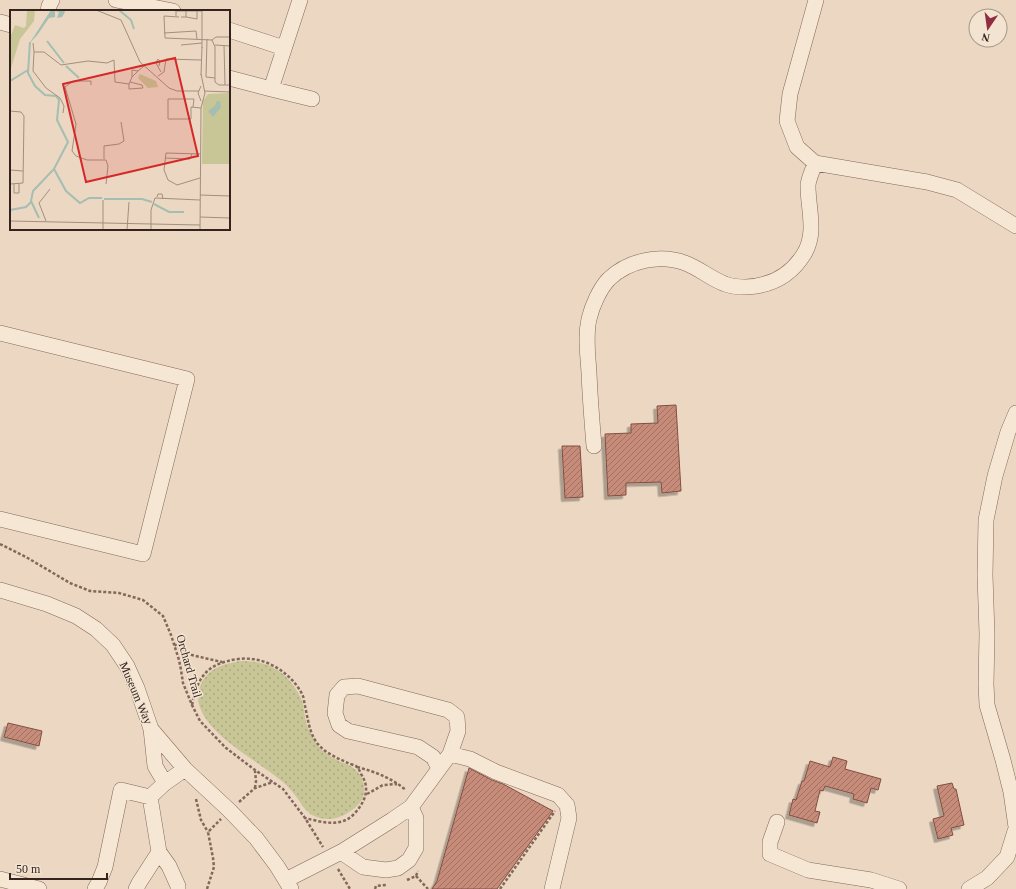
<svg xmlns="http://www.w3.org/2000/svg" width="1016" height="889" viewBox="0 0 1016 889" font-family="Georgia,serif">
  <style>
    .grass { fill: url(#grass-dots) }
    .building { fill: url(#building-hatch); stroke: #814f41; filter: url(#shadow) }
    .lines { fill: none; stroke-linecap: round; stroke-linejoin: round }
    .minor-casing { stroke: #83685a; stroke-width: 16 }
    .path { stroke: #83685a; stroke-width: 2.5; stroke-dasharray: 3 2; stroke-linecap: butt }
    .minor { stroke: #f6e6d4; stroke-width: 15 }
    .labels { text-anchor: middle; stroke-width: 3; stroke-linejoin: round; paint-order: stroke }
    .street-label { font-size: 12px; fill: #34241d; stroke: #f3e3d1 }
    .inset-river { fill: none; stroke: #a4beb1; stroke-width: 2 }
    .inset-road { fill: none; stroke: #a28f80; stroke-width: 1 }
    .view { fill: #d62828; fill-opacity: 0.15; stroke: #d62828; stroke-width: 2 }
    .inset-edge { fill: none; stroke: #34241d; stroke-width: 2 }
  </style>
  <defs>
    <pattern id="grass-dots" width="8" height="8" patternUnits="userSpaceOnUse"><rect width="8" height="8" fill="#c8c596"/><path d="M2 2h.1M6 6h.1" fill="none" stroke="#aca981" stroke-width="1.8" stroke-linecap="round"/></pattern>
    <pattern id="building-hatch" width="6" height="6" patternUnits="userSpaceOnUse"><rect width="6" height="6" fill="#c78b7a"/><path d="M-1 1l2-2M0 6l6-6M5 7l2-2" fill="none" stroke="#a27163"/></pattern>
    <filter id="shadow"><feDropShadow dx="-3.5" dy="3.5" stdDeviation="0" flood-color="#0004"/></filter>
  </defs>
  <rect width="100%" height="100%" fill="#ebd7c2"/>
  <path class="grass" d="M241,661C264,661 282,668 295,688C297,691 299,694 301,698C304,706 304,714 306,722C308,730 313,738 318,746C323,751 330,757 337,760C342,763 349,764 353,768C361,773 366,785 364,794C363,799 359,804 356,807C344,817 330,823 314,816C305,812 300,801 294,794C290,789 285,783 279,779C256,759 186,725 200,687C207,668 223,664 241,661Z"/>
  <path class="building" d="M676,405L681,491L662,493L661,482L626,483V495L608,496L605,434L631,433V424L658,423L657,406Z
    M562,446H580L583,497L565,498Z
    M8,723L42,731L39,746L4,737Z
    M833,757L847,761L845,769L881,779L878,790L871,788L867,803L853,799L854,794L825,786L823,791L820,790L815,811L820,812L817,823L789,815L793,799L796,800L802,781H804L810,761L830,767Z
    M469,768L492,780L503,784L553,811L497,889H432L437,881Z
    M952,783L954,789H956L964,825L951,828L953,835L938,839L933,819L944,816L937,786Z"/>
  <g class="lines">
    <defs>
      <path id="minor" d="M116,0L173,11
        M816,0L790,94L787,121L797,147L815,163L927,182L957,190L1016,226
        M48,11L49,6L52,0
        M0,22L11,25
        M229,30L284,48
        M229,78L271,89L300,0
        M271,89L312,99
        M0,333L187,379L143,554L0,519
        M1016,413L1008,432L995,476L986,520L985,575L987,634L986,684L987,705L1003,760L1011,792L1016,827
        M594,446C592,422 590,397 589,373C588,355 585,337 589,319C592,306 600,288 609,279C629,260 660,254 685,263C699,268 711,279 725,284C732,287 739,287 746,287C771,286 791,275 804,254C817,233 808,209 808,186C808,179 813,170 815,163
        M0,590L47,604L76,616L96,629L113,645L127,666L137,688L151,729L185,769L229,810L256,838L277,866L291,889
        M151,729L155,766L165,783
        M450,754L470,759L496,772L558,795L567,805L569,818L552,889
        M150,797L159,852L169,866L178,886V889
        M411,807L450,754L458,731L457,717L448,710L358,686L344,687L337,695L335,713L339,725L348,731L418,747L433,757L439,768
        M777,822L770,842V854L808,870L871,880L899,889
        M0,879L39,889
        M286,880L341,852L363,867L386,870L398,868L409,860L416,848V818L411,807L392,820L341,852
        M95,889L99,882L105,867L121,790L150,797L165,783L185,769
        M136,889L139,883L159,852
        M969,889L987,878L1007,857L1016,828"/>
    </defs>
    <use href="#minor" class="minor-casing"/>
    <path class="path" d="M0,544L26,557L70,583L90,591L119,593L143,600L163,616L171,635L179,660L181,670L183,683L192,705L200,721L226,748L255,770L283,789L305,818L323,847
      M174,644L192,655L200,657L222,662
      M192,705C197,682 203,667 228,661C235,659 244,658 252,659C272,661 293,676 302,694C304,697 304,702 305,706C308,719 309,732 317,743C325,753 337,758 348,763C350,764 354,765 356,766C358,768 360,771 361,774C371,789 365,802 354,814C341,828 321,822 305,818
      M357,767C376,772 391,778 406,790
      M255,788L256,781L255,771
      M367,794L383,785L397,784
      M196,799L201,820L208,832
      M239,802L255,788L273,782
      M338,869L350,889
      M416,876L428,889
      M407,880L416,876L418,871
      M207,889L214,867L213,858L208,832L221,819
      M375,889L376,886L386,885
      M500,889L555,811"/>
    <use href="#minor" class="minor"/>
  </g>
  <g class="labels">
    <g class="street-label">
      <text transform="translate(189 666) rotate(74)" y="4">Orchard Trail</text>
      <text transform="translate(136 693) rotate(67)" y="4">Museum Way</text>
    </g>
  </g>
  <g transform="translate(10 10)">
    <rect width="220" height="220" fill="#ebd7c2"/>
    <path d="M17,0H25L24,11L10,29L0,61V28L5,15L14,18L16,16ZM130,64L146,71L148,77L138,78L128,68ZM220,83V154H192L193,91L198,84Z" fill="#c8c596"/>
    <path d="M41,0H54L55,2L52,7L47,8L49,2L45,1V7L39,8L28,24L19,34ZM207,91H210L211,97L203,107L198,101L205,96Z" fill="#a4beb1"/>
    <path class="inset-river" d="M109,0L121,10L124,19M37,31L54,53M20,32L18,63L25,76L35,85L46,86L49,90L47,110L58,132L44,159L23,181L21,191L29,208M56,56L69,68M0,71L18,60M44,159L56,181L70,193L79,188H92M94,189H132L142,192M144,194L159,202H174M0,200L16,197L21,192"/>
    <path class="inset-road" d="M86,0L111,10L130,52L159,78L167,81H189M166,6V1H176M169,7L154,6L155,28L202,30L205,37V72L209,75H220M171,7H176V1H192M176,7L187,9V1M154,23L186,21L187,29M197,29L196,67L205,68M202,30L206,27H220M23,33L24,42H34L51,55L78,51L97,53L104,50L105,72L119,74M171,35L192,33M205,35L220,36M214,35L215,75M192,38V0M24,42L23,61L36,78L50,88L54,96L53,103M149,56L150,51L148,49L146,53L151,62M128,61L122,67V60L128,61L134,56M191,65L192,37M148,66L154,62L156,49L191,50M120,72L132,75L133,78L119,79V74L122,67M81,75V71H63L55,77L66,114L62,141L66,146L77,150H96L98,156L96,174M194,81L220,82M191,91L188,83L191,76M183,97L184,89H158V109H181V97L191,98M0,101L11,102L14,106L13,173L0,174M155,148L180,149L182,144M94,149V136L109,134L114,131L111,112M0,160L13,161M190,168L167,175L158,170L154,160L156,143L191,144M4,174V183H9V174M190,185L220,186M147,187L148,184H152L153,189M190,207L220,208M0,211L190,215M36,211L29,193L40,179M93,220V190M117,220L119,192M141,220V200L145,188L190,190M190,220L191,98L195,83L191,64"/>
    <path class="view" d="M165,48L188,146L76,172L53,74Z"/>
    <rect width="220" height="220" class="inset-edge"/>
  </g>
  <g transform="translate(988 28) rotate(193)"><circle r="19" fill="#f3e3d1" stroke="#a79789"/>
  <path d="M0-3L7 15L0 10L-7 15Z" fill="#8f2e41"/>
  <text y="-6" font-size="11" font-weight="bold" text-anchor="middle" fill="#34241d">N</text>
  </g>
  <path d="M10 873v6h97v-6" fill="none" stroke="#34241d" stroke-width="2"/>
  <text x="16" y="873" font-size="12" fill="#34241d" stroke="#f3e3d1" stroke-width="3" paint-order="stroke">50 m</text>
</svg>
